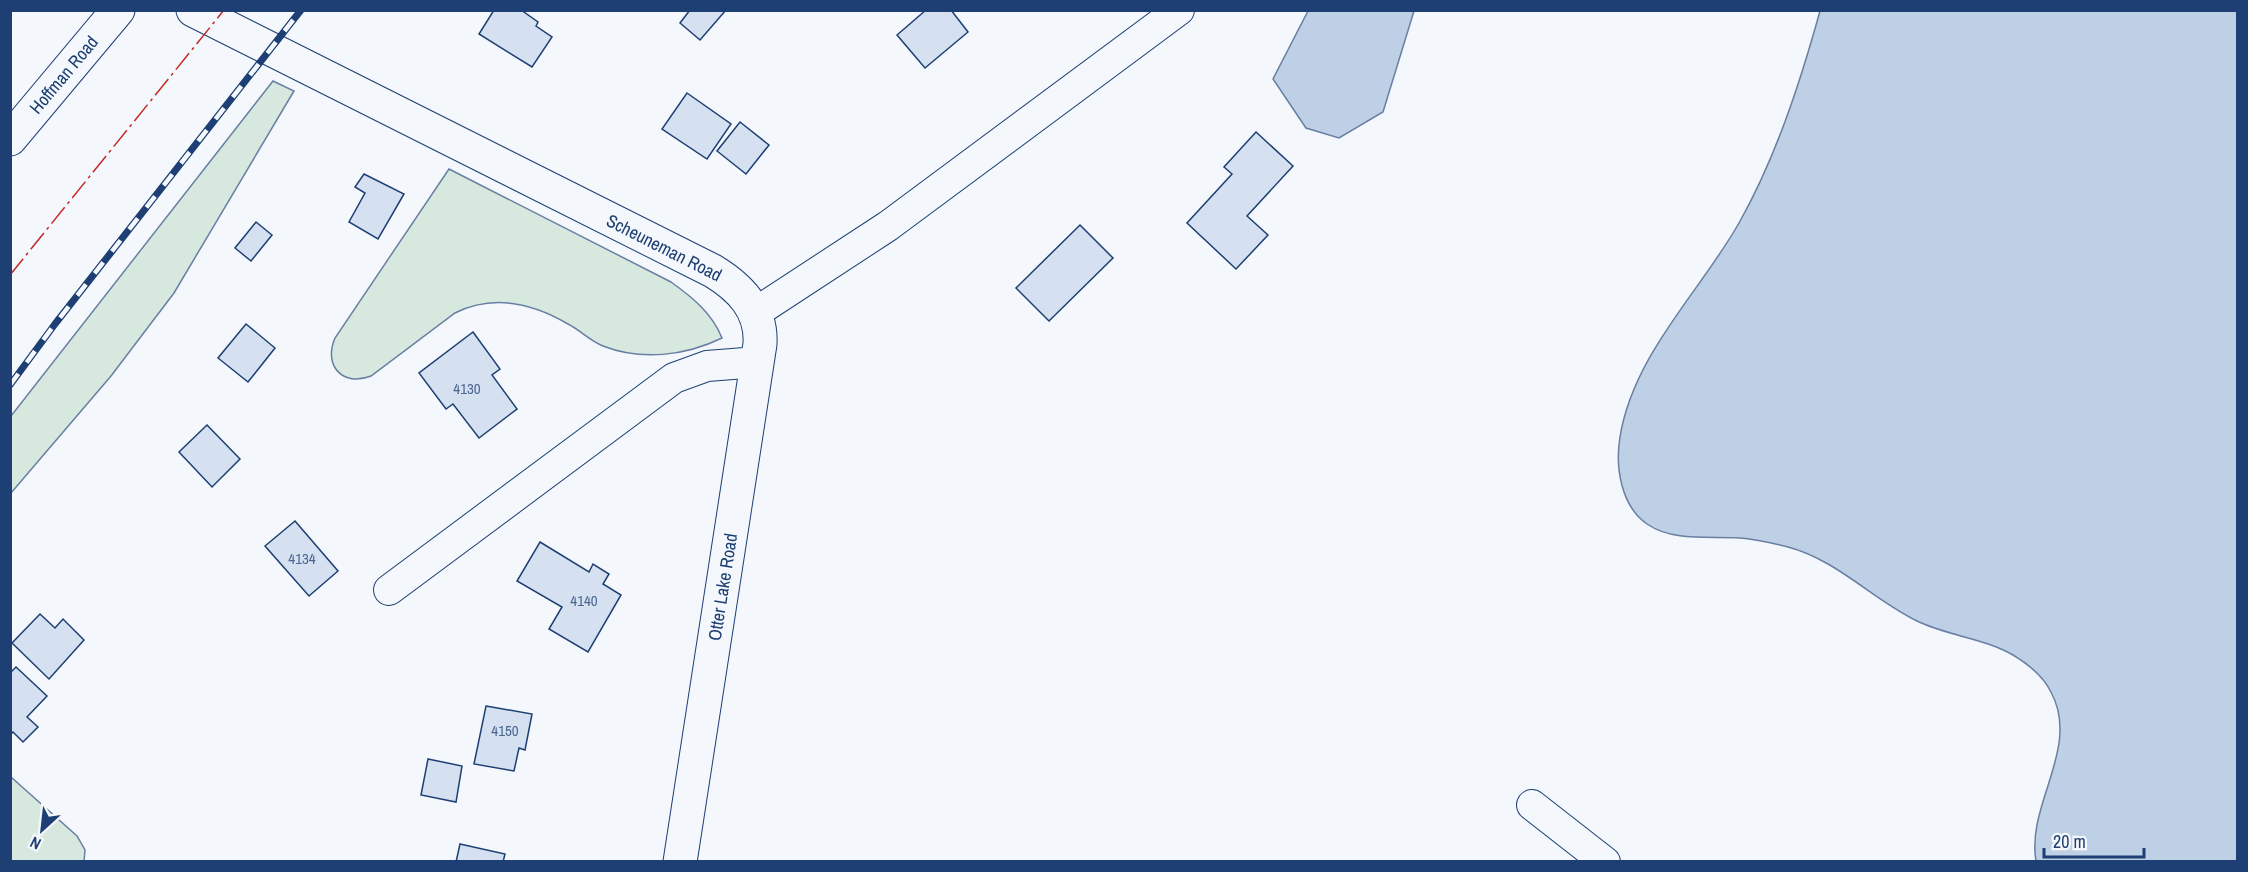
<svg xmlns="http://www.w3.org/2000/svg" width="2248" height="872" viewBox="0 0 2248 872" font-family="'Archivo Narrow',sans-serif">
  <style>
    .green { fill: #d7e8df; stroke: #687fa3; stroke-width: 1.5 }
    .water { fill: #bed0e5; stroke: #687fa3; stroke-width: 1.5 }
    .building { fill: #d5e0f0; stroke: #1d3f73; stroke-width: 1.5 }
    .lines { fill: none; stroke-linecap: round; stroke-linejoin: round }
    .minor-casing { stroke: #1d3f73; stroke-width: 32 }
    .tertiary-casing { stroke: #1d3f73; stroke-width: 35 }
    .minor { stroke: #f4f7fb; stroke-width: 30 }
    .tertiary { stroke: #f4f7fb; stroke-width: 33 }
    .rail-casing { stroke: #1d3f73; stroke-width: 7 }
    .rail { stroke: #f4f7fb; stroke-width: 4.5; stroke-dasharray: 14; stroke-linecap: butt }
    .power { stroke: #c62828; stroke-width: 1.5; stroke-dasharray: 21 4.5 3 4.5; stroke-linecap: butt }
    .labels { text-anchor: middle; stroke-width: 4.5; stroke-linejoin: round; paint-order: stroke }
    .number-label { font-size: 15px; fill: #4b6792 }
    .street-label { font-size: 18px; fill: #1d3f73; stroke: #f4f7fb }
  </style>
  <rect width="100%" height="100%" fill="#f4f7fb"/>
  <path class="green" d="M273,81L294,91L174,293L111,376L11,493V416Z
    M449,169L671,282C692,297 712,313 722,338C685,356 641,361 603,346C590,341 580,330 568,324C532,303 493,294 455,313L371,376C343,387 323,366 335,338Z
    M11,777L77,836L85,850L84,861H11Z"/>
  <path class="water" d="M1308,11H1414L1383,112L1339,138L1306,128L1273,79Z
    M1820,11H2237V861H2036C2026,804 2081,748 2051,692C2043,676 2028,664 2013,655C1984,638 1948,636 1917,621C1872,599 1837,560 1788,547C1772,543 1756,539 1740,538C1710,536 1673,542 1647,524C1621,506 1615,467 1620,437C1633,355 1700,292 1739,223C1776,157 1800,83 1820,11Z"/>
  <path class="building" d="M494,10H521L538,22L536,26L552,37L532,67L479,34Z
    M690,10H726L700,40L680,23Z
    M926,10H951L968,32L925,68L897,35Z
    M687,93L731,124L707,159L662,129Z
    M740,122L769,145L746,174L717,151Z
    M1256,132L1293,166L1247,216L1268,235L1236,269L1187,223L1232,174L1224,167Z
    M364,174L404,194L378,239L349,222L365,193L355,187Z
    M256,222L272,235L251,261L235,248Z
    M1080,225L1113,258L1049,321L1016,288Z
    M246,324L275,348L248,382L218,358Z
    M473,332L500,369L492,375L517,409L479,438L453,404L446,409L419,373Z
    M207,425L240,459L212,487L179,452Z
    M295,521L338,571L309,596L265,546Z
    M540,542L589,572L593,564L609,574L603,584L621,595L588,652L549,629L562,607L517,581Z
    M40,614L55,628L63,619L84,640L49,679L12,643Z
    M16,667L47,696L27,717L38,727L23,742L13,732L10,735V673Z
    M486,706L532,714L525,750L519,748L514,771L474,764Z
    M428,759L462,766L456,802L421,795Z
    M460,844L505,854L503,862H456Z"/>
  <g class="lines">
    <defs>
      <path id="minor" d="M755,313L888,226L1179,10
        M389,590L674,378L707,366L758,362
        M1532,805L1605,862"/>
      <path id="tertiary" d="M193,10L713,271C741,288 762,310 760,344L680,862
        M10,139L118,10"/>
    </defs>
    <use href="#minor" class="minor-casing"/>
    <use href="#tertiary" class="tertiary-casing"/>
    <use href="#minor" class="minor"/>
    <use href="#tertiary" class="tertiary"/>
    <defs>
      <path id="rail" d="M10,385L55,324L301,10"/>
    </defs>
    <use href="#rail" class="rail-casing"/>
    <use href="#rail" class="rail"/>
    <path class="power" d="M10,275L224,10"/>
  </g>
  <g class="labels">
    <g class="number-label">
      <text x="467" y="394">4130</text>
      <text x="302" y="564">4134</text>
      <text x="584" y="606">4140</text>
      <text x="505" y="736">4150</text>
    </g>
    <g class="street-label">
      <text transform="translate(64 75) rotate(-50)" y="6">Hoffman Road</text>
      <text transform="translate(664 248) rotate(27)" y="6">Scheuneman Road</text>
      <text transform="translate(723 587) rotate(-81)" y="6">Otter Lake Road</text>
    </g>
  </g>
  <rect width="2248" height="872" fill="none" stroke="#1d3f73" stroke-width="24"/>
  <g transform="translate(42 830) rotate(207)" stroke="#f4f7fb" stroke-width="4.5" paint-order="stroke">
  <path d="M0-4.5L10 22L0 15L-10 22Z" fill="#1d3f73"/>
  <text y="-9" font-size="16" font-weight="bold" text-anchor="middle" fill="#1d3f73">N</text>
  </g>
  <path d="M2044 848v9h100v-9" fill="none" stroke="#1d3f73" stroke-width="3"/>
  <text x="2053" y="848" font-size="18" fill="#1d3f73" stroke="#f4f7fb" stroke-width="4.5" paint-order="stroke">20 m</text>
</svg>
